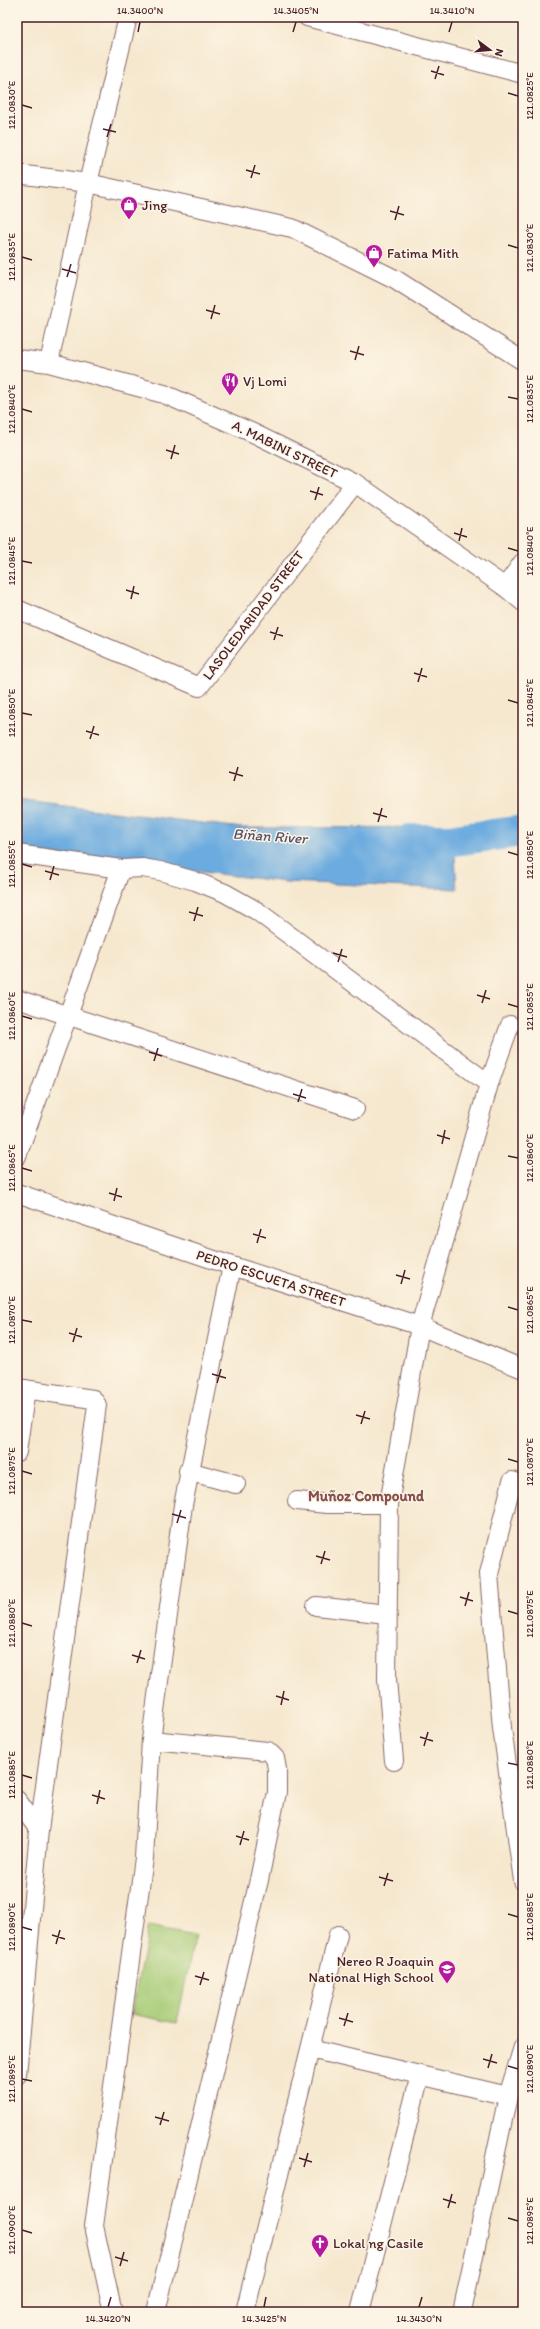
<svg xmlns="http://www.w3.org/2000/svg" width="540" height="2329" viewBox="0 0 540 2329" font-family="Itim,sans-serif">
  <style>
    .green { fill: #a5cb75; stroke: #787550 }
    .water { fill: #6cabdf; stroke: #5b6585 }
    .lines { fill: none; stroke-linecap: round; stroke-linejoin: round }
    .river { stroke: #6cabdf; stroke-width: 32 }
    .minor-casing { stroke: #866564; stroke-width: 20 }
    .minor { stroke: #fff; stroke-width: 18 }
    .ticks { fill: none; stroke: #4a1f2b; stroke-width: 1.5 }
    .labels { text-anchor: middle; stroke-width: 3; stroke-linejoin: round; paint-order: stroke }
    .poi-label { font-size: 14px; fill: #4a1f2b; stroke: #fcf5e5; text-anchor: start }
    .street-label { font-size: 14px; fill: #4a1f2b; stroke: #fcf5e5 }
    .water-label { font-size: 15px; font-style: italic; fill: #56506a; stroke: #fcf5e5 }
    .neighbourhood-label { font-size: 15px; font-weight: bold; fill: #86504e; stroke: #fcf5e5 }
    .neatline { fill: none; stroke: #4a1f2b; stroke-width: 1.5 }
    .ticks-label { font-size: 10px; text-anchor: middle; fill: #4a1f2b }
  </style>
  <rect width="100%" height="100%" fill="#fcf5e5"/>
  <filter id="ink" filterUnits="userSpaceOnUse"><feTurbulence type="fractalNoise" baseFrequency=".025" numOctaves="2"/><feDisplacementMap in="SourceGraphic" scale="8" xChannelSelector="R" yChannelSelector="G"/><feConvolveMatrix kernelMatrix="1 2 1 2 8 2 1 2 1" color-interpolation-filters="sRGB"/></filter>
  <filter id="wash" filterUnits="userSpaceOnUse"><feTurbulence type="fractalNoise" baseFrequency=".012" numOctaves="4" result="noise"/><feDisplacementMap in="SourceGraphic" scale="16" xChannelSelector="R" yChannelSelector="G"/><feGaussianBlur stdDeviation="0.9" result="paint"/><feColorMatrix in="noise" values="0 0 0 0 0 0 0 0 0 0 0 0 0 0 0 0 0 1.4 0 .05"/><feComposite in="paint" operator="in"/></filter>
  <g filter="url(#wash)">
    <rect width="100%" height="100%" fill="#f6e8cf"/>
    <path class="green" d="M149,1926L195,1935L177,2023L131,2014Z"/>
    <path class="water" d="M17,800L242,828L463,827L454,840L457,889L286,882L17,850Z"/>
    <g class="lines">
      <path class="river" d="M409,840H454L523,831"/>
    </g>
  </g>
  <g filter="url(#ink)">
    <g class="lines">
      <defs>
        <path id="minor" d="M307,17L523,74
          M17,174L88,183L292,228L395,279L523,361
          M17,359L49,363L164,394L253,433L355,483L505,587L523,602
          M49,363L88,183L128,17
          M505,587L523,562
          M17,609L199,687L355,483
          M17,854L121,869L142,868L160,871L195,881L225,893L257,911L489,1084L420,1326L389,1504L387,1679L394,1761
          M17,999L355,1109
          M489,1084L510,1025
          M17,1156L121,869
          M17,1193L232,1266L420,1326L523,1369
          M17,1388L93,1399L97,1405L39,1830L17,2075
          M17,1452L26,1389
          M188,1471L236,1484
          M523,1485L512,1481L489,1574L502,1728L523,1881
          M297,1501L327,1504H389
          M316,1606L387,1614
          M151,1740L268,1751L275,1758L277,1769V1792L259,1880L156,2312
          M17,1800L39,1830
          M310,2049L338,1935
          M111,2312L112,2308L94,2226L144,1858L151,1740L183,1505L232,1266
          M245,2312L310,2049L508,2096
          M360,2312L420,2075
          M462,2312L508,2096L523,2047"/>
      </defs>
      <use href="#minor" class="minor-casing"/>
      <use href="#minor" class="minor"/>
    </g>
  </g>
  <path class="ticks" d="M138,32L140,22M293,32L296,22M449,32L452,22M431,71L444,75M435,79L439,66M508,93L518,96M22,105L32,108M103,129L116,132M107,137L111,124M246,170L260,174M251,178L255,165M390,211L404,215M395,220L399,206M508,245L518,248M22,257L32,260M62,269L76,273M67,277L71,264M206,310L220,314M211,319L215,305M350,351L364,355M355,360L359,346M508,397L518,399M22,409L32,412M166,450L179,454M171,459L175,445M310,491L323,495M315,500L319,487M454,533L467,537M459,541L462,528M508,548L518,551M22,561L32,563M126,590L139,594M131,599L134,586M270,632L283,636M274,640L278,627M414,673L427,677M418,682L422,668M508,700L518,703M22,713L32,715M86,731L99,735M90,739L94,726M229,772L243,776M234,781L238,767M373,813L387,817M378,822L382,808M508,852L518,855M22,864L32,867M45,871L59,875M50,880L54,866M189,912L203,916M194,921L198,907M333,953L347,957M338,962L342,949M477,995L490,999M482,1003L486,990M508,1004L518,1007M22,1016L32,1019M149,1052L162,1056M154,1061L158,1048M293,1094L306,1098M298,1102L302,1089M437,1135L450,1139M442,1144L445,1130M508,1156L518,1158M22,1168L32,1171M109,1193L122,1197M114,1201L117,1188M253,1234L266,1238M257,1243L261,1229M396,1275L410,1279M401,1284L405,1270M508,1307L518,1310M22,1320L32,1322M69,1333L82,1337M73,1342L77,1328M212,1374L226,1378M217,1383L221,1369M356,1415L370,1419M361,1424L365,1411M508,1459L518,1462M22,1471L32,1474M172,1514L186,1518M177,1523L181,1510M316,1556L330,1560M321,1564L325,1551M460,1597L473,1601M465,1606L469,1592M508,1611L518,1614M22,1623L32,1626M132,1655L145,1659M137,1663L141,1650M276,1696L289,1700M281,1705L284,1691M420,1737L433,1741M424,1746L428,1732M508,1763L518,1765M22,1775L32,1778M92,1795L105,1799M97,1804L100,1790M236,1836L249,1840M240,1845L244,1831M379,1877L393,1881M384,1886L388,1873M508,1914L518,1917M22,1927L32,1930M52,1935L65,1939M56,1944L60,1930M195,1976L209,1980M200,1985L204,1972M339,2018L353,2022M344,2026L348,2013M483,2059L497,2063M508,2066L518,2069M488,2068L492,2054M22,2079L32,2081M155,2117L169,2121M160,2125L164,2112M299,2158L312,2162M304,2167L308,2153M443,2199L456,2203M448,2208L452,2194M508,2218L518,2221M22,2230L32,2233M115,2257L128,2261M120,2266L124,2252M108,2307L111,2297M264,2307L266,2297M419,2307L422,2297"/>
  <defs>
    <symbol id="shop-pin" viewBox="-11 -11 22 30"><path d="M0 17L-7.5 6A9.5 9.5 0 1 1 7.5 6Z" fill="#b5179e" stroke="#fcf5e5"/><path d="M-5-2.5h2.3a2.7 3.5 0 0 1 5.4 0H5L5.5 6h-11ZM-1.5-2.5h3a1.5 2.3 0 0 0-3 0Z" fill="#fff"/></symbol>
    <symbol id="restaurant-pin" viewBox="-11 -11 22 30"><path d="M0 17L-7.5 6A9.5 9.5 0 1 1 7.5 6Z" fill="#b5179e" stroke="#fcf5e5"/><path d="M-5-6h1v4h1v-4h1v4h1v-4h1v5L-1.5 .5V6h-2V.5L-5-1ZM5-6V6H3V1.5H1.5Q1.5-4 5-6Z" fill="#fff"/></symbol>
    <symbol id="school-pin" viewBox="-11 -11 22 30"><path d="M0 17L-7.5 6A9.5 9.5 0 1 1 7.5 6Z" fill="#b5179e" stroke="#fcf5e5"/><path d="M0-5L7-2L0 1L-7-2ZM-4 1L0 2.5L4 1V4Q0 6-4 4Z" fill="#fff"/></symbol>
    <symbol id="church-pin" viewBox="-11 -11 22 30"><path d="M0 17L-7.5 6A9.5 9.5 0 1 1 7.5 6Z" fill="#b5179e" stroke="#fcf5e5"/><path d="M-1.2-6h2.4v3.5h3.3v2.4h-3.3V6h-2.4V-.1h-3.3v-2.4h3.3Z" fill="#fff"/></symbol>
  </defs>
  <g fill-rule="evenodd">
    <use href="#shop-pin" x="119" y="195" width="20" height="27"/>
    <use href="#shop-pin" x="364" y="243" width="20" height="27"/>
    <use href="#restaurant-pin" x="220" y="371" width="20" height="27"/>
    <use href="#school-pin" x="437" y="1959" width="20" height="27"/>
    <use href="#church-pin" x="310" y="2233" width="20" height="27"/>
  </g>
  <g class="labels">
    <g class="poi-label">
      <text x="142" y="210">Jing</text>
      <text x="387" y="258">Fatima Mith</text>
      <text x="243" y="386">Vj Lomi</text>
      <text x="434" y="1966" text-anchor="end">Nereo R Joaquin<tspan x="434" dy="16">National High School</tspan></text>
      <text x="333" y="2248">Lokal ng Casile</text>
    </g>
    <g class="street-label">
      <text transform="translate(285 449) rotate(26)" y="5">A. MABINI STREET</text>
      <text transform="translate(253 615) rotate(-53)" y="5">LASOLEDARIDAD STREET</text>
      <text transform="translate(271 1278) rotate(18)" y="5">PEDRO ESCUETA STREET</text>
    </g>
    <g class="water-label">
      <text transform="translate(270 836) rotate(4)" y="5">Biñan River</text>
    </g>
    <g class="neighbourhood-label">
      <text x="366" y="1501">Muñoz Compound</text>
    </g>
  </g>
  <rect width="540" height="2329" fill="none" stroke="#fcf5e5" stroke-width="44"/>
  <g transform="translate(490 50) rotate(106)" stroke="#fcf5e5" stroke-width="3" paint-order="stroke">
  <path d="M0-3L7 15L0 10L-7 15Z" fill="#4a1f2b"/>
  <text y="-6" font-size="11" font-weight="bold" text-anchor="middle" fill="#4a1f2b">N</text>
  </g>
  <rect x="22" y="22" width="496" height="2285" class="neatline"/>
  <g class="ticks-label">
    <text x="140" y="14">14.3400°N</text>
    <text x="296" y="14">14.3405°N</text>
    <text x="452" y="14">14.3410°N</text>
    <text transform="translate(529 96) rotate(-90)" y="4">121.0825°E</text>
    <text transform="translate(11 105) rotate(-90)" y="4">121.0830°E</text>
    <text transform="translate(529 248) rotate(-90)" y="4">121.0830°E</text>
    <text transform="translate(11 257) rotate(-90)" y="4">121.0835°E</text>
    <text transform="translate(529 399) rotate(-90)" y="4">121.0835°E</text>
    <text transform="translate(11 409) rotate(-90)" y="4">121.0840°E</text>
    <text transform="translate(529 551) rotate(-90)" y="4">121.0840°E</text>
    <text transform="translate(11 561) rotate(-90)" y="4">121.0845°E</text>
    <text transform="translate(529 703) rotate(-90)" y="4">121.0845°E</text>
    <text transform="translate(11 713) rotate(-90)" y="4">121.0850°E</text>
    <text transform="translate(529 855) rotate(-90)" y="4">121.0850°E</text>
    <text transform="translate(11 864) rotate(-90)" y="4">121.0855°E</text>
    <text transform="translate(529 1007) rotate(-90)" y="4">121.0855°E</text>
    <text transform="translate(11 1016) rotate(-90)" y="4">121.0860°E</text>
    <text transform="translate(529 1158) rotate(-90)" y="4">121.0860°E</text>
    <text transform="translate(11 1168) rotate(-90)" y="4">121.0865°E</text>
    <text transform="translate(529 1310) rotate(-90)" y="4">121.0865°E</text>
    <text transform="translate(11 1320) rotate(-90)" y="4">121.0870°E</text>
    <text transform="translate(529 1462) rotate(-90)" y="4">121.0870°E</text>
    <text transform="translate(11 1471) rotate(-90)" y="4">121.0875°E</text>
    <text transform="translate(529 1614) rotate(-90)" y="4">121.0875°E</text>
    <text transform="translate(11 1623) rotate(-90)" y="4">121.0880°E</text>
    <text transform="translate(529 1765) rotate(-90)" y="4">121.0880°E</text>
    <text transform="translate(11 1775) rotate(-90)" y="4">121.0885°E</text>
    <text transform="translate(529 1917) rotate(-90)" y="4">121.0885°E</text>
    <text transform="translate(11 1927) rotate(-90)" y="4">121.0890°E</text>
    <text transform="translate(529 2069) rotate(-90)" y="4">121.0890°E</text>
    <text transform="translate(11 2079) rotate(-90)" y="4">121.0895°E</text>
    <text transform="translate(529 2221) rotate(-90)" y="4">121.0895°E</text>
    <text transform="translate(11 2230) rotate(-90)" y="4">121.0900°E</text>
    <text x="108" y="2322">14.3420°N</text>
    <text x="264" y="2322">14.3425°N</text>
    <text x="419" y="2322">14.3430°N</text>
  </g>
</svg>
